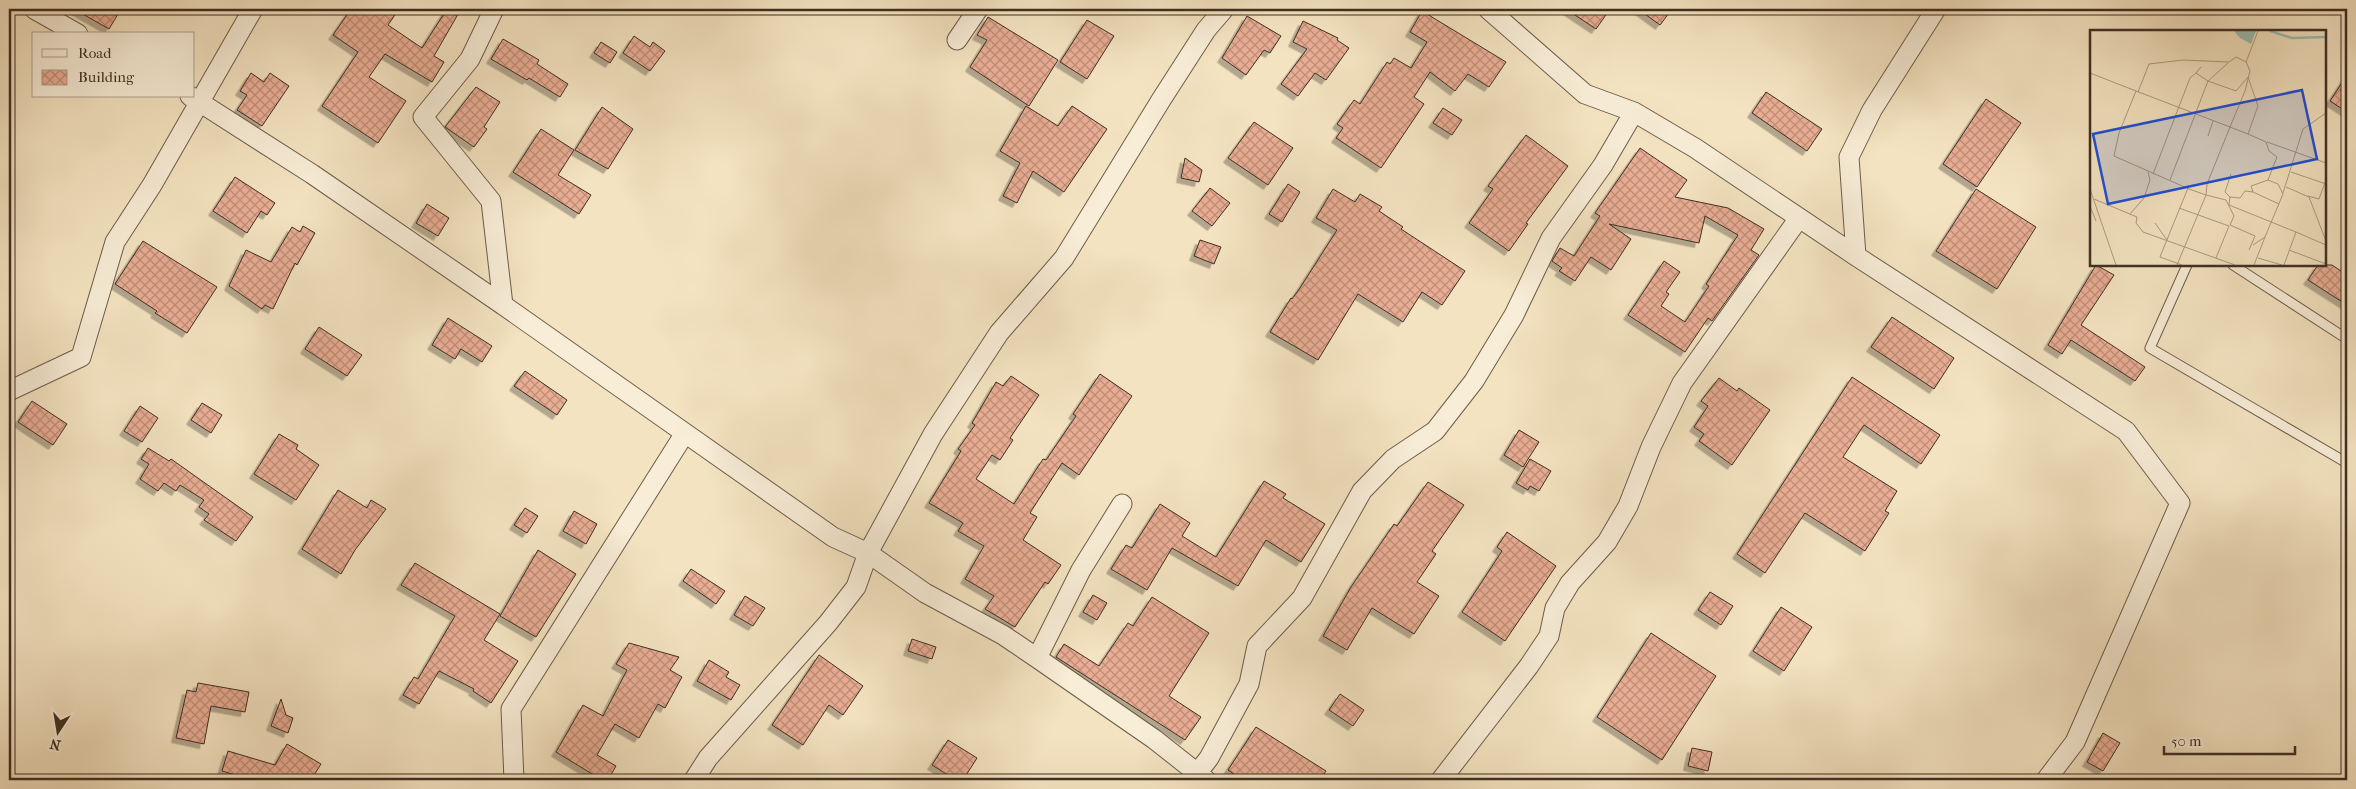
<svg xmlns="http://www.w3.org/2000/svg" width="2356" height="789" viewBox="0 0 2356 789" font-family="'IM FELL French Canon',serif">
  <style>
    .building { fill: url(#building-cross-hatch); stroke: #3f2f23; filter: url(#shadow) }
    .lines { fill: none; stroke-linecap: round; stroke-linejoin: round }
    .service-casing { stroke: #6c5c4a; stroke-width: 11 }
    .minor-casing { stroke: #6c5c4a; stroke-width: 21 }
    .service { stroke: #f8edd7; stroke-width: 9 }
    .minor { stroke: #f8edd7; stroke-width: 19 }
    .inset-river { fill: none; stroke: #9cbeb4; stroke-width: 2.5 }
    .inset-road { fill: none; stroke: #ac9b82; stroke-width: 1 }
    .view { fill: #1d4ed8; fill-opacity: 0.15; stroke: #1d4ed8; stroke-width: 2.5 }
    .inset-edge { fill: none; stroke: #3f2f23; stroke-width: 2.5 }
  </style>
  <defs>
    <pattern id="building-cross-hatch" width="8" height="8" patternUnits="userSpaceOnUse" patternTransform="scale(1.25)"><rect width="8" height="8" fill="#e9ad94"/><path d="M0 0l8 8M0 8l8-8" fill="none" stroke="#be8d78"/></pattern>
    <filter id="shadow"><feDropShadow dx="-4.5" dy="4.5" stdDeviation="0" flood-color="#0004"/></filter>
  </defs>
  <rect width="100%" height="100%" fill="#f4e3c1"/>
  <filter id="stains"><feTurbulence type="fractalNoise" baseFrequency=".004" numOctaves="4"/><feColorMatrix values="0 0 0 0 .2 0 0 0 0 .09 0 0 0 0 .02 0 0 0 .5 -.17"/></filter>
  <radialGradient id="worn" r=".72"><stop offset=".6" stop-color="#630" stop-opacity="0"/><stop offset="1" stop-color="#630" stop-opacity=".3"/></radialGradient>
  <path class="building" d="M74,9H121L109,29Z
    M351,9H399L388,25L422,48L447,9H461L434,56L444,62L432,82L385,54L369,77L406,101L378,143L322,106L358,52L333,35Z
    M1566,9H1610L1596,29Z
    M1638,9H1672L1660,25Z
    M1422,11L1506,62L1489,87L1468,74L1455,91L1430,72L1414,97L1424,104L1381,168L1336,138L1343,128L1337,124L1354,100L1360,104L1387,62L1390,64L1394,58L1411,68L1427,42L1410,32Z
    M1247,16L1281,36L1270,53L1264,50L1246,75L1222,58Z
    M988,17L1058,60L1029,106L970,67L987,40L977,35Z
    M1087,20L1114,36L1087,79L1060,62Z
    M1303,21L1338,38L1337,40L1349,48L1326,80L1315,73L1298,96L1281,84L1307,49L1293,42Z
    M634,36L650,47L653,42L665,51L650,71L623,53Z
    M503,39L539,60L537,64L568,84L560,97L529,78L527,80L491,59Z
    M601,42L617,52L610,63L594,53Z
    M251,73L264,82L270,73L289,86L262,126L237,110L247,95L240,91Z
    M2347,75V112L2330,101Z
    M476,87L500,102L484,127L487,129L474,147L445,127Z
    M1766,92L1822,129L1807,151L1752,113Z
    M1986,99L2021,123L1977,187L1943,164Z
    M1026,106L1058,126L1072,106L1107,129L1064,192L1033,171L1017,203L1003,196L1020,163L1000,151Z
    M602,107L633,129L608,169L575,150Z
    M1443,108L1462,120L1452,135L1433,123Z
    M1254,122L1293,148L1268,185L1228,158Z
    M541,129L574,150L558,175L591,195L579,214L513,172Z
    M1526,135L1568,166L1526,223L1528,224L1509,251L1469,223L1493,189L1488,186Z
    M1640,148L1687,180L1675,197L1728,208L1764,229L1751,250L1759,255L1712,321L1708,318L1685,352L1628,315L1664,261L1680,272L1666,292L1669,294L1661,306L1685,322L1709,286L1706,284L1738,235L1705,216L1699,243L1609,224L1631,239L1611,270L1591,257L1575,281L1559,271L1562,268L1552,261L1560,248L1574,256L1600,216L1595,213Z
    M1185,158L1202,170L1199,182L1181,178Z
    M235,177L275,203L267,215L261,211L247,233L213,211Z
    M1288,184L1300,192L1282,222L1269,214Z
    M1210,188L1230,203L1212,226L1192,211Z
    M1333,189L1355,202L1360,194L1382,207L1379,211L1403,227L1401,229L1465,271L1442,305L1422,292L1403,322L1358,294L1318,360L1270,332L1291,298L1292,299L1300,288L1337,230L1316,218Z
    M1976,189L2036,227L1997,289L1936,251Z
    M427,204L449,218L438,236L416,223Z
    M303,226L315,233L297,265L295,263L273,309L265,305L262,309L229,286L246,250L271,262L292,227L300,232Z
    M1200,240L1221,247L1214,264L1194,256Z
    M143,241L217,287L187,333L155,313L157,311L115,284Z
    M2096,265L2114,275L2081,325L2145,367L2135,381L2071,340L2062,354L2048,345Z
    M2318,265H2332L2347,275V305L2308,280Z
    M1892,317L1954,358L1934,389L1871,347Z
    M448,318L492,346L482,362L461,349L455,359L432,345Z
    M319,327L362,355L347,376L305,349Z
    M525,371L567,400L557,415L514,386Z
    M1100,374L1132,396L1079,475L1062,463L1030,513L1037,517L1023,540L1061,565L1048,584L1045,582L1015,627L985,609L994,596L965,579L984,546L958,531L963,523L929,503L961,451L958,449L975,425L972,423L996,382L1003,386L1011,376L1039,395L1010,438L1013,440L1000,460L992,455L976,479L1014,504L1043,459L1046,460L1076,416L1073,414Z
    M1852,377L1940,435L1921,464L1864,425L1843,457L1897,491L1885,511L1889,513L1865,551L1805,513L1765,573L1737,554Z
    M1719,378L1737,391L1739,388L1770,410L1732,465L1699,441L1704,434L1694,427L1708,406L1701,401Z
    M32,401L67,424L53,445L18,422Z
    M202,403L222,415L211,433L191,420Z
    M140,406L158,418L142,442L124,431Z
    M1519,430L1539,442L1523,467L1504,455Z
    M279,434L298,445L296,449L319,465L296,500L254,474Z
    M148,448L169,461L171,459L253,517L236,541L204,520L209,514L199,507L204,500L180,485L176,491L164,483L158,491L140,479L149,464L141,459Z
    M1530,459L1551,471L1539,491L1530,486L1528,490L1516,483Z
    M1264,481L1286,494L1283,498L1325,524L1301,562L1266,540L1238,586L1172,548L1147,590L1111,569L1126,545L1132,548L1160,504L1190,523L1182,536L1216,557Z
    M1428,482L1464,505L1432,551L1436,554L1417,582L1439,596L1414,634L1372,608L1347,650L1323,636L1351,587L1394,524L1397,526Z
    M338,490L367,508L371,500L386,509L355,550L341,574L302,549Z
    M525,508L538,516L527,533L514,525Z
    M574,511L597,524L586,544L563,531Z
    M1507,532L1556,566L1505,641L1462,612L1502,551L1497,547Z
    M538,550L576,574L536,637L500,616Z
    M415,563L500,614L484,640L518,661L491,703L473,691L474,689L439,671L419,704L403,695L414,677L418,679L455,616L401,585Z
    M691,569L725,591L716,604L683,581Z
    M1710,592L1733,606L1721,625L1698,610Z
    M1093,595L1107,603L1097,620L1083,612Z
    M745,596L765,608L753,626L734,615Z
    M1152,597L1209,633L1169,696L1201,717L1185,740L1056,657L1064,644L1099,666L1128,623L1133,626Z
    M1781,607L1812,627L1784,671L1753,651Z
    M1651,633L1716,676L1662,760L1597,717Z
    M912,639L936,647L932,659L908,651Z
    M629,643L679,657L670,670L682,677L665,708L658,704L639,738L615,724L597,755L616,766L608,780H602L556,752L583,705L603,716L627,670L616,664Z
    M819,655L863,686L843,715L829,705L803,745L772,725Z
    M709,660L729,672L726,677L740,685L731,700L697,681Z
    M198,683L249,692L245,712L211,706L204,744L176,738L187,690L196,692Z
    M1340,694L1364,710L1353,726L1329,710Z
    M281,699L286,715L293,718L288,733L271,726Z
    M1256,727L1326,771L1320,780H1243L1228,770Z
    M2103,733L2120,743L2103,771L2087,762Z
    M948,740L977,758L963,780H956L932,765Z
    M287,744L321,764L311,780H241L242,777L222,771L228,751L275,765Z
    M1692,748L1712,752L1708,771L1688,766Z"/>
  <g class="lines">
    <defs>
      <path id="service" d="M2187,265L2150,348L2347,463
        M2233,265L2347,339"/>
      <path id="minor" d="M34,9L78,34
        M494,9L470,59L423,117L491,201L503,305L685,433L511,709L514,780
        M1488,9L1585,94L1634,112L1695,148L1856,256L2126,431L2180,503L2075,742L2046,780
        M957,40L978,9
        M190,96L312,174L503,305
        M1856,256L1849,157L1872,110L1936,9
        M9,391L81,357L115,242L152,185L253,9
        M685,433L833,537L868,553L856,587L828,623L708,758L694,780
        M1037,658L1081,570L1122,504
        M1192,780L1209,758L1249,684L1257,646L1302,598L1362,491L1393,459L1435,431L1474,381L1514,315L1551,238L1603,165L1634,112
        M1206,780L1154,739L1037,658L1003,635L925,593L868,553L933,434L999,333L1064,258L1161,100L1206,30L1224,9
        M1441,780L1529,666L1549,636L1555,608L1570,583L1607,542L1628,506L1651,447L1682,383L1799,218"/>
    </defs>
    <use href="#service" class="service-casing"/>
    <use href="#minor" class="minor-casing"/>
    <use href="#service" class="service"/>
    <use href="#minor" class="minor"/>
  </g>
  <g transform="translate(2090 30)">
    <rect width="236" height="236" fill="#f4e3c1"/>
    <path d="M144,1H166L161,14L150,8Z" fill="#9cbeb4"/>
    <path class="inset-river" d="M180,1L202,8L236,7"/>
    <path class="inset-road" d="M138,33L118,51L146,61L158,47M0,43L46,61M158,47L168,76L158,104L176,112L179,121L187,127L178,150L188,154L193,164L175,207L163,215M48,62L59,34L93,30L139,32L146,27L156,32M158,104L140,97L155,61L160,41L156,32L168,1M118,106L123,91M177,112L236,133M201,142L236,154M63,144L100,48L106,43M141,144L135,162L140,167L139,175L206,202L194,235M80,150L118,51L106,43L111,37M196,157L219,167L236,211M0,159L26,235M163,162L189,174M193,163L213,99L236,83M218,166L229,169L236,150M140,167L150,168L155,161L163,162L161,156L178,150M4,169L47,187L46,193L53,202L145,235M0,176L6,191M89,178L139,196L126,228M40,184L54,168L60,150L58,142M65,193L77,210M206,202L236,215M199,220L236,234M168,228L192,235M87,235L116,165L117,154L140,97L46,61L29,103L24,126L99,159L116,165L136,170L144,186L140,195L165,206L159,220M92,235L70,227L98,158M164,235L175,207"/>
    <path class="view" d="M212,60L227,129L18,174L3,104Z"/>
    <rect width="236" height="236" class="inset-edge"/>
  </g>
  <rect width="2356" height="789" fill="none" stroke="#f4e3c1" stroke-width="30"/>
  <rect x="10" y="10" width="2336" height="769" fill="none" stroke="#3f2f23" stroke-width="2.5"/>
  <rect x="15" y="15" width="2326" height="759" fill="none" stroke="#3f2f23"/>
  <rect x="32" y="32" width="162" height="65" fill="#f8edd7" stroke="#aea18f"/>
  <rect x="42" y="49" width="25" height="8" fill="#f8edd7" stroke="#aea18f"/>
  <text x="78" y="58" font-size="15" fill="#3f2f23">Road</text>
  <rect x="42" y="70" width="25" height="15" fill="url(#building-cross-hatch)" stroke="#aea18f"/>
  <text x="78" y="82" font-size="15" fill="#3f2f23">Building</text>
  <g transform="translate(58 732) rotate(192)" stroke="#f8edd7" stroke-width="4" paint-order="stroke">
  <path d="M0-4L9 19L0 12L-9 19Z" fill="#3f2f23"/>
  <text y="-8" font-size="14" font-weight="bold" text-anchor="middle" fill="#3f2f23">N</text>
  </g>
  <path d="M2164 746v8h131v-8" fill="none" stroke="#3f2f23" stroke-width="2.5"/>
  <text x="2171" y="746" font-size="15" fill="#3f2f23" stroke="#f8edd7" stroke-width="4" paint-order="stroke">50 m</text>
  <rect width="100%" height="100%" filter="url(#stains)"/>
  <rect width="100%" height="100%" fill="url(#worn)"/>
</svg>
